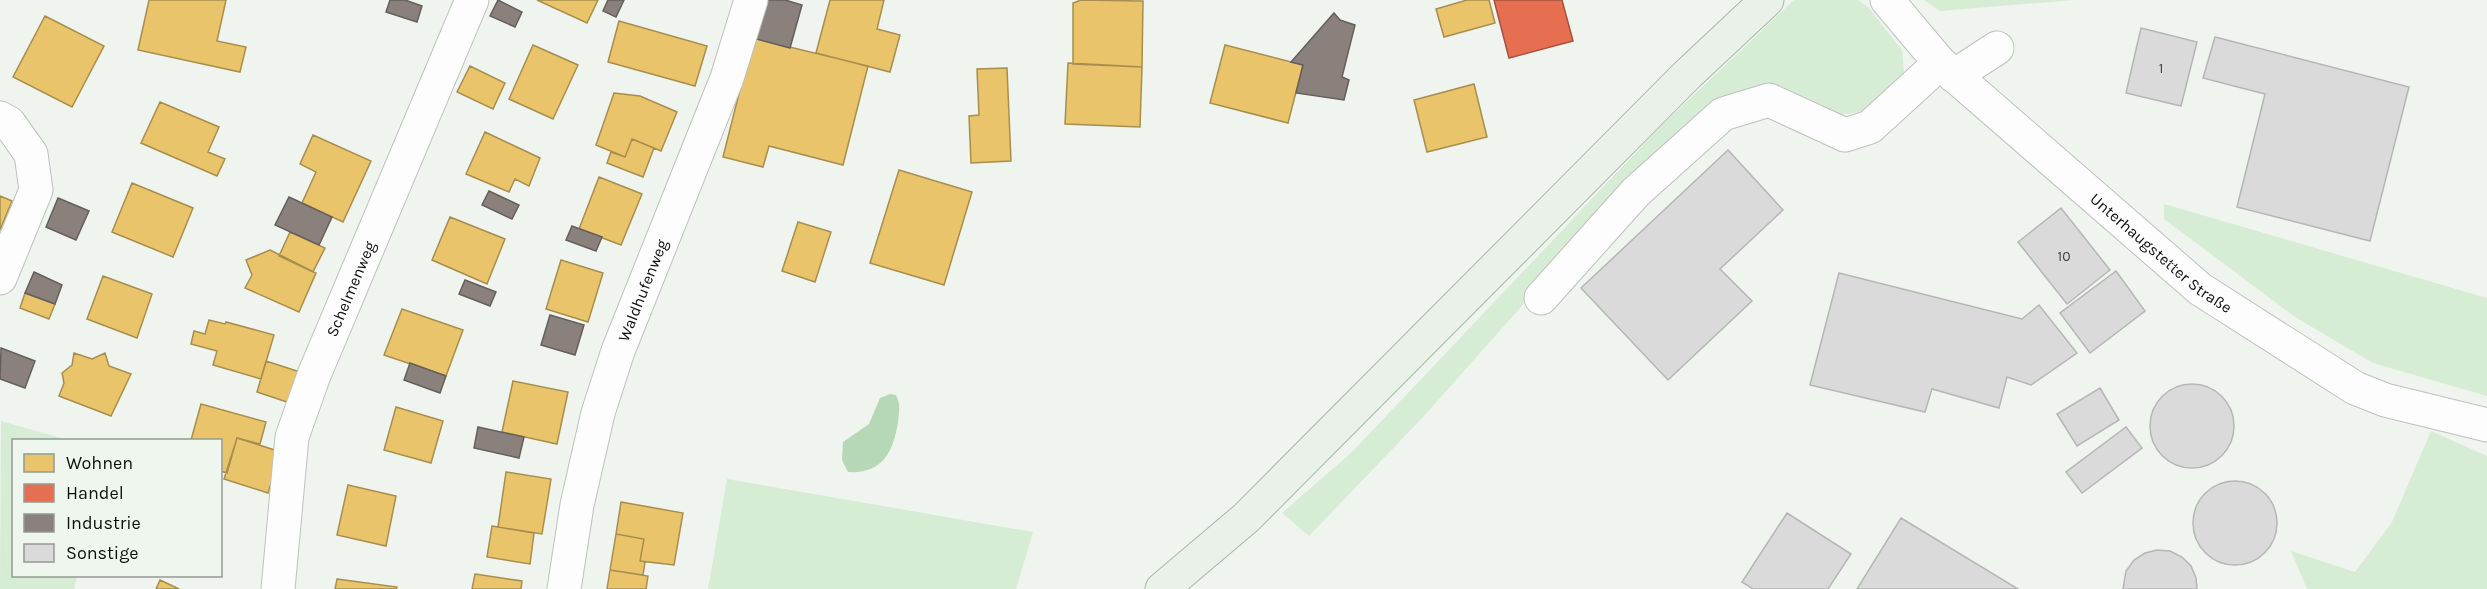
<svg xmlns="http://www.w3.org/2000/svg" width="2487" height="589" viewBox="0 0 2487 589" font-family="Karla,sans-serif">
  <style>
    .green { fill: #d6ecd5 }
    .water { fill: #b6d8b6 }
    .homes { fill: #e9c46a; stroke: #a78e4e; stroke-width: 1.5 }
    .shops { fill: #e76f51; stroke: #a6523d; stroke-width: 1.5 }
    .industry { fill: #8a817c; stroke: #645f5b; stroke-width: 1.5 }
    .building { fill: #d9dad9; stroke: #b5b6b5; stroke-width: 1.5 }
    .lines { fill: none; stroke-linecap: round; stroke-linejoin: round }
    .minor-casing { stroke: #bec1be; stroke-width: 35 }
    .major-casing { stroke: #a7b8a8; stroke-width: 35 }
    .minor { stroke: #fdfdfd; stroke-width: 33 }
    .major { stroke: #e9f1e9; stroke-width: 33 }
    .labels { text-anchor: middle; stroke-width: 6; stroke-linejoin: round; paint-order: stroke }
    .number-label { font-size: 14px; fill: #404240 }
    .street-label { font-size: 16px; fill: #0d100d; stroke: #eef6ed }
  </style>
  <rect width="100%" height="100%" fill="#eff4ef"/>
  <path class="green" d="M1794,0H1858L1868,7L1902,50L1904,72L1867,110L1837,116L1761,86L1630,184L1424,416L1309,536L1282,513L1352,452L1660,127Z
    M1924,0H2075L1940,11Z
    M2164,204L2487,298V396L2373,363L2295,317L2164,219Z
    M1,421L68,440H14V576H77L74,589H0Z
    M2431,431L2487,456V589H2307L2291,551L2355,572L2392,522Z
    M727,479L1033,532L1016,589H708Z"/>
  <path class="water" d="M890,394L896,395C901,405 899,411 898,422C893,453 882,474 848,472L842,460L843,442L869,424L880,398Z"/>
  <path class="homes" d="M149,0H226L217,41L246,47L240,72L138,50Z
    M537,0H598L587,23Z
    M830,0H884L877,29L900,35L890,72L816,53Z
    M1081,0L1143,1L1142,67L1073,64V3Z
    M1467,0H1489L1495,23L1444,37L1436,9Z
    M45,16L104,46L72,107L13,77Z
    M619,21L707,46L695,86L608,62Z
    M753,38L868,66L843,165L769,146L763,167L723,157Z
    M533,45L578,65L553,119L509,99Z
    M1225,45L1303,65L1288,123L1210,103Z
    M1068,63L1142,67L1140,127L1065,124Z
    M470,66L505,83L493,109L457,92Z
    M1007,68L1011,161L971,163L969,116L979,115L977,69Z
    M1474,84L1487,137L1427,152L1414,100Z
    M614,93L640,96L677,112L661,151L632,139L625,157L596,145Z
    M160,102L219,127L208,152L225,159L217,176L141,143Z
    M485,132L540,158L529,186L515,179L509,192L466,174Z
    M313,135L371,161L343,222L302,203L316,172L300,164Z
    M632,139L654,148L643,177L607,163L611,152L625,157Z
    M899,170L972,192L944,285L870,263Z
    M599,177L642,194L621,245L579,229Z
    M132,183L193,208L173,257L112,232Z
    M0,196L12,201L0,230Z
    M450,217L505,239L487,284L432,260Z
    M798,222L831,232L815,282L782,271Z
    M290,232L325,248L313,272L279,256Z
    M270,250L316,273L299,312L245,288L252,275L246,260Z
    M561,260L603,273L588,322L546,309Z
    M103,276L152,294L137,338L87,319Z
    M25,293L55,304L49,319L20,308Z
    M402,309L463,330L446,376L384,355Z
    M209,320L225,324L226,322L274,335L261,379L213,365L217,351L191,344L194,331L205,334Z
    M74,353L92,359L105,353L109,366L131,374L111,416L59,396L64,383L62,373L72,365Z
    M266,361L300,372L290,403L257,392Z
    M513,381L568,392L557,444L502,432Z
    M201,404L266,422L260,444L237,438L227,473L220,471V440H191Z
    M396,407L443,421L431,463L384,450Z
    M237,438L281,452L268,493L224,479Z
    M506,472L551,479L542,534L498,527Z
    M348,485L396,496L386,546L337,535Z
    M621,502L683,513L674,565L640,561L644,539L616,534Z
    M492,526L534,533L530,564L487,557Z
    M616,534L644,539L640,561L645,562L643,575L610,570Z
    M610,570L648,576L646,589H607Z
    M475,574L522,581L521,589H472Z
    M337,579L397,587L396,589H335Z
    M160,580L179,589H156Z"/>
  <path class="shops" d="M1494,0H1562L1573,41L1509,58Z"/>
  <path class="industry" d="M390,0H405L422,6L417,22L386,12Z
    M498,0L522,12L515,27L490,16Z
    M608,0H624L616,17L603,11Z
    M763,0H785L802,5L790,48L753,38Z
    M1334,13L1340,20L1355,25L1342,77L1349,80L1344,100L1296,93L1303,65L1291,62Z
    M489,191L519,205L512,219L482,205Z
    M289,197L332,217L319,245L275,225Z
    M58,198L89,211L76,240L46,227Z
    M572,226L602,237L596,251L566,240Z
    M34,272L62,285L55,304L25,293Z
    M465,280L496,292L490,306L459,294Z
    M550,315L584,325L575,355L541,345Z
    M1,348L35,361L25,388L0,379Z
    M410,363L446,376L440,393L404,380Z
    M478,427L524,437L519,458L474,448Z"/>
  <path class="building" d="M2141,28L2197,42L2181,106L2126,93Z
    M2215,37L2409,87L2370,241L2237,207L2265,94L2203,78Z
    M1728,150L1783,210L1720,269L1752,301L1668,380L1581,288Z
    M2061,208L2110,270L2067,304L2018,242Z
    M2116,271L2145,311L2090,353L2060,313Z
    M1839,273L2022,319L2039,305L2077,353L2031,385L2007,377L1999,408L1932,389L1925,412L1810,385Z
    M2150 426a42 42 0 1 1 84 0a42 42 0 1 1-84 0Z
    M2100,388L2119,420L2077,446L2057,414Z
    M2126,427L2142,448L2082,493L2066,472Z
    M2193 523a42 42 0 1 1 84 0a42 42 0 1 1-84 0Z
    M1787,513L1851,554L1828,589H1753L1742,582Z
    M1901,518L2018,589H1857Z
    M2157,550L2170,551L2182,557L2191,566L2196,578L2197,589H2123L2126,571L2134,560L2145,553Z"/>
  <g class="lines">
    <defs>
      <g id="minor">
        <path id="s1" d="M1887,0L1940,63L2200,289L2355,388L2385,400L2487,425"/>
        <path d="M1954,76L1997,48"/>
        <path d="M0,118L9,123L31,154L36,190L0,278"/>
        <path d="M1541,298L1636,192L1723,114L1769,100L1845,135L1870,127L1940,63"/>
        <path id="s2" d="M278,589L292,437L314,375L472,0"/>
        <path id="s3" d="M564,589L577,505L598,413L618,351L727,78L751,0"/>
      </g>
      <path id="major" d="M1162,589L1246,518L1688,74L1767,0"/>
    </defs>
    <use href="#minor" class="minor-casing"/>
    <use href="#major" class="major-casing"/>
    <use href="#minor" class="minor"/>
    <use href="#major" class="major"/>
  </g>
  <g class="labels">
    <g class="number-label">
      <text x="2161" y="73">1</text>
      <text x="2064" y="261">10</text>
    </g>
    <g class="street-label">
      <text dy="6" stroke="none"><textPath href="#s1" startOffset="374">Unterhaugstetter Straße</textPath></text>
      <text dy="6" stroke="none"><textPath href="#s2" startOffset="312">Schelmenweg</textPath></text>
      <text dy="6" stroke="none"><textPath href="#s3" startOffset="310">Waldhufenweg</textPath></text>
    </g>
  </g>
  <rect x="12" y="439" width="210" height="138" fill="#eef6ed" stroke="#949a93" stroke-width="1.5"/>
  <rect x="24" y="454" width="30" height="18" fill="#e9c46a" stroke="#949a93" stroke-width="1.5"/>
  <text x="66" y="469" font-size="18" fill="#0d100d">Wohnen</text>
  <rect x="24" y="484" width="30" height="18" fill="#e76f51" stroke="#949a93" stroke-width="1.5"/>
  <text x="66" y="499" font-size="18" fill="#0d100d">Handel</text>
  <rect x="24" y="514" width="30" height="18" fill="#8a817c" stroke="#949a93" stroke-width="1.5"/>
  <text x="66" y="529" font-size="18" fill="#0d100d">Industrie</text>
  <rect x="24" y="544" width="30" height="18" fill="#d9dad9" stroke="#949a93" stroke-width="1.5"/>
  <text x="66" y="559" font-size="18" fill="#0d100d">Sonstige</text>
</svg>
